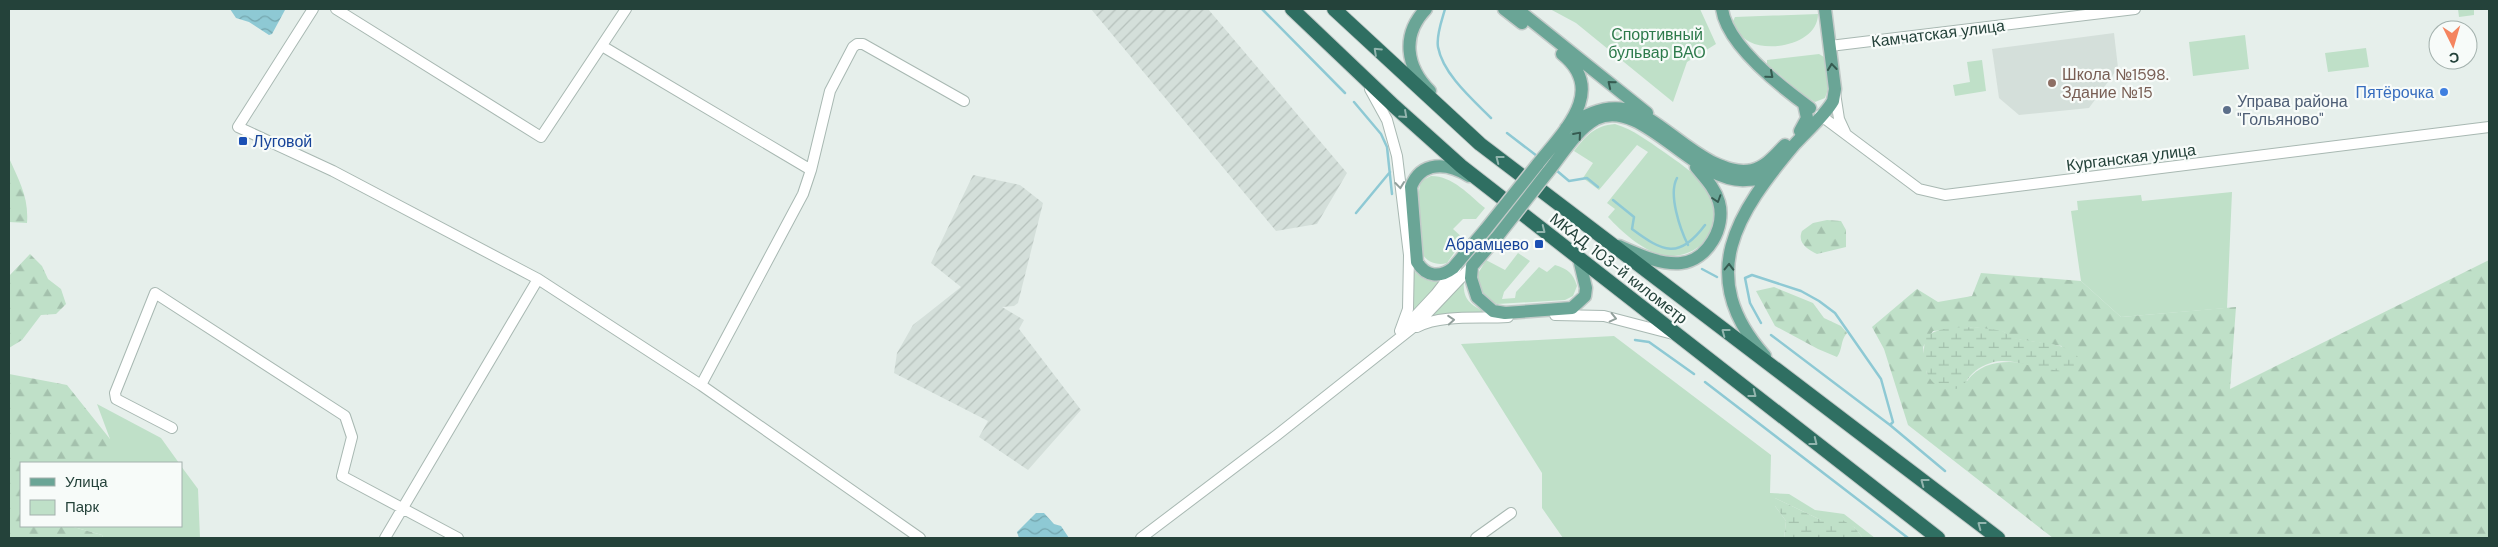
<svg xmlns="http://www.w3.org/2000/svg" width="2498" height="547" viewBox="0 0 2498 547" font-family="'DM Sans',sans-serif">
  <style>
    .built { fill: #d4dfda }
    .industrial { fill: url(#industrial-furrows) }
    .green { fill: #bfe0c8 }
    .forest { fill: url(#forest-firs); fill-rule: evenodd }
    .wetland { fill: url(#wetland-marsh) }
    .water { fill: url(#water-waves) }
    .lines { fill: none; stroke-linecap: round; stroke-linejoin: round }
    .stream { stroke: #8ec9d4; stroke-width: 2.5 }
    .minor-casing { stroke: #a8b8b2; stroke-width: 12 }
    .major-casing { stroke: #c2cac8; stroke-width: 15 }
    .highway-casing { stroke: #c2cac8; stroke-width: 16 }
    .minor { stroke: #fff; stroke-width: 10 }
    .major { stroke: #6aa596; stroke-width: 12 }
    .highway { stroke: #2f6f62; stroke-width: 14 }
    .major-bridge-casing { stroke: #c2cac8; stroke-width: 15; stroke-linecap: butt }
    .major-bridge { stroke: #6aa596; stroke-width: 12 }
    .oneway { stroke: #93b5ae }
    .oneway2 { stroke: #365b51 }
    .oneway3 { stroke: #92a09c }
    .education-dot { fill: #8d6e63; stroke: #f7fbf9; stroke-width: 2 }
    .shop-dot { fill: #3f7fe0; stroke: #f7fbf9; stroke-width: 2 }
    .service-dot { fill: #5c6f8a; stroke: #f7fbf9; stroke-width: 2 }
    .transit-dot { fill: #1a4fb4; stroke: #f7fbf9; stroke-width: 2 }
    .labels { text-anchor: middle; stroke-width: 4.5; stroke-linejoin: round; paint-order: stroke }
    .street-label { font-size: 16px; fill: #24423a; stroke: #f7fbf9 }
    .park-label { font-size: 16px; fill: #2d7a4b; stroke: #f7fbf9 }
    .education-label { font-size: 16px; fill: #785e54; stroke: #f7fbf9; text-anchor: start }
    .shop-label { font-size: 16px; fill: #366cbe; stroke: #f7fbf9; text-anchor: end }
    .service-label { font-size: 16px; fill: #4e5e75; stroke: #f7fbf9; text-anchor: start }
    .transit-label { font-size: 16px; fill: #164399; stroke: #f7fbf9; text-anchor: start }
  </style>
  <defs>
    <pattern id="industrial-furrows" width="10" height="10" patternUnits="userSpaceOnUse" patternTransform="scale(1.25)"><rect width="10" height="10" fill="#d4dfda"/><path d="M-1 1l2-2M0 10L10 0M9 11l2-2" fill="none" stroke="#b6c1bc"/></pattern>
    <pattern id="forest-firs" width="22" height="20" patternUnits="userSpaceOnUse" patternTransform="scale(1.25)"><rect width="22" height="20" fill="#bfe0c8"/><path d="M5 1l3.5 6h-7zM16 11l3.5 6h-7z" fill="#a4c1ad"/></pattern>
    <pattern id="wetland-marsh" width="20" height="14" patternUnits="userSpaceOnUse" patternTransform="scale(1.25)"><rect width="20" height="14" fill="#bfe0c8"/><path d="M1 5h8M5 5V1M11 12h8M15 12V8" fill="none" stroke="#a4c1ad"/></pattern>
    <pattern id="water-waves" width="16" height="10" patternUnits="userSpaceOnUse" patternTransform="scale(1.25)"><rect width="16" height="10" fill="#8ec9d4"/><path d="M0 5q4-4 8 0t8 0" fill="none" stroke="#74a5ad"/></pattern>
  </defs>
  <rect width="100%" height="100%" fill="#e6efeb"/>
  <path class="built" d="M2114,33L2118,68L2089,108L2019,115L1999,98L1992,49Z"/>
  <path class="industrial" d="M1091,9H1208L1347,173L1317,224L1276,231Z
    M973,175L1020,185L1043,203L1018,303L1014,306L1002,307L1024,320L1019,329L1081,410L1028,470L979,437L988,421L894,373L897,353L913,325L961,287L931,263Z"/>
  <path class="green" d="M1550,9H1700L1716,44L1687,62L1673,102L1576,23Z
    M2458,9H2474V15L2459,17Z
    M1818,14C1818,43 1771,53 1750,42C1741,38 1736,30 1732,23L1735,17Z
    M2245,35L2249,69L2193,76L2189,42Z
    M2366,48L2369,67L2328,72L2325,53Z
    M1819,54L1824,57L1828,89L1825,98L1815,102L1803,95L1767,64V60Z
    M1982,60L1986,91L1955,96L1953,85L1970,82L1967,62Z
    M1615,124C1634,130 1648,141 1664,152C1678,162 1692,171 1703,184C1711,195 1719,214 1714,227C1707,248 1681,260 1661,255C1641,249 1622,232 1608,217L1615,209L1607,203L1648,152L1637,145L1599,190L1583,178L1593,163L1574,151C1587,135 1594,126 1615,124Z
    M1431,176C1453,176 1469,195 1485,208L1476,219H1463L1453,229L1464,239L1447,263C1437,266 1425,262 1421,251C1416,241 1417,192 1421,181Z
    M2232,192L2227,308L2121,317L2081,281L2071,211L2078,210L2077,201L2141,195L2142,201Z
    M1518,253L1530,261L1504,292L1502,299L1515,298L1516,292L1539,267L1547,272L1555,265C1568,269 1573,273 1577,286L1573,296L1565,300L1497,304L1485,300L1476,277L1486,260L1505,270Z
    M1412,269C1421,278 1428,282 1440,282L1413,314Z
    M1464,281C1462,301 1472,305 1488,314L1427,319Z
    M1614,336L1771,455L1770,493L1789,494L1815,510L1844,514L1875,538H1863L1854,527L1821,520L1775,498V506L1786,521L1784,538H1563L1542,508V473L1461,344Z
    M97,404L161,438L179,463H110V439Z
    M181,466L198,489L200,538H103L102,535L70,526H181Z"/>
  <path class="forest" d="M9,158C19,181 29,197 27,223L9,222Z
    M1827,220L1841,221L1846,230V247L1817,254C1807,249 1797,243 1802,231L1813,223Z
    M30,254L42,266L48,279L61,289L66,304L56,314L41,315L22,340L9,348V276Z
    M2489,260V538H2053L1908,425L1884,349L1872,327L1917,289L1938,302L1972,296L1981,273L2081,281L2121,317L2236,307L2230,389ZM1974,327L2004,332L2012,338L2022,340L2062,346L2048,368C2020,361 1986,355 1967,381L1927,374L1923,347L1933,331Z
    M1774,287L1813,303L1824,318L1841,326L1847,333C1840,341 1843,349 1837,357L1818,349L1775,326L1756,291Z
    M9,374L67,385L110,439V463H21V526H70L102,535L103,538H9Z"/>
  <path class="wetland" d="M1974,327C1983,328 1993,329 2002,331C2007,333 2010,337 2015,338C2037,344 2062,340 2078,357L2076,367C2056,378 2025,360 2001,361C1992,361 1979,367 1973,373C1968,377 1966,384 1960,387C1956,390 1950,390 1945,389C1923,383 1921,356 1926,337C1940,326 1957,328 1974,327Z
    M1775,498L1821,520L1836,516L1854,527L1863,538H1784L1786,521L1775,506Z"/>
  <path class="water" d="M230,9H284L285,10L272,34L269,35L249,22L236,18Z
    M1036,513H1044L1054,524L1061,526L1069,538H1019L1017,532Z"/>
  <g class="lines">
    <path class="stream" d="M1262,9L1345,93
      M1445,9C1442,20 1436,35 1438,47C1443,74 1472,99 1491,118
      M1354,102L1381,134L1387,147L1392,194
      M1507,133L1537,156
      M1556,170L1569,181L1587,178L1598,187
      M1677,178C1668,194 1680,229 1688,245
      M1613,200L1634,217L1632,229C1663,252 1679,260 1705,225
      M1356,213L1390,172
      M1702,269L1717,277
      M1761,323L1750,303L1745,278L1752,275L1801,291L1819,301L1835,313L1881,379L1893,422L1890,425
      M1771,335L1890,425L1945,471
      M1635,340L1649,342L1694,374
      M1705,382L1908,538"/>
    <defs>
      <path id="minor" d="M313,9L238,127L333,171L538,279L701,385L920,538
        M336,9L541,137L626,9
        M602,46L811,170
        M1830,46L2135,9
        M1370,89L1387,120L1397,156L1409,255L1408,309L1400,331
        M1835,93L1839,119L1845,132
        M1820,115L1919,189L1945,195L2489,127
        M1555,315L1604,316L1673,334
        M1407,325L1436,294L1456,268
        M1417,327C1442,314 1480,319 1508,317
        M701,385L803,194L811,170L830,91L853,47L857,44H863L964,101
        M172,428L116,399L115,393L155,293L345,416L352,437L342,476L458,538
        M385,538L538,279
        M1141,538L1277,435L1416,325L1472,266
        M1476,538L1511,513"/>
      <path id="major" d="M1426,9C1401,35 1406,67 1430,91
        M1504,9L1522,23
        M1517,9L1647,113
        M1722,9C1727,45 1781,87 1810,108
        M1566,128C1632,79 1657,133 1712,162C1725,168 1738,173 1752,170C1766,167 1776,154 1785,145
        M1800,131L1807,118L1804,104
        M1537,165C1563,132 1608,91 1562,54
        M1547,173C1561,156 1576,130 1596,119C1642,96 1694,184 1746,180C1755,180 1764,178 1770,172
        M1469,176C1447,162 1421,161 1411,187L1417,262C1426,277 1440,278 1453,268L1486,229
        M1497,237L1472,266L1471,278L1477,297L1493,311L1505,313L1572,308L1585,296L1586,288L1579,259
        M1619,246C1638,254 1659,265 1681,263C1708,260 1726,227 1719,202C1715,188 1705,178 1696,167
        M1765,356C1694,276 1737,213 1795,144C1807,131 1825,115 1833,101L1835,89L1825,9"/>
      <path id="highway" d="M1292,9L1394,106L1461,166L1938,538
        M1334,9L1480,144L1998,538"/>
    </defs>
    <use href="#minor" class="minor-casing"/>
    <use href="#major" class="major-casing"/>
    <use href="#highway" class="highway-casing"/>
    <use href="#minor" class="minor"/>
    <use href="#major" class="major"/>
    <use href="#highway" class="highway"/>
    <defs>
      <path id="major-bridge" d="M1486,229L1537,165
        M1497,237L1547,173"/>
    </defs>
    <use href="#major-bridge" class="major-bridge-casing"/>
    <use href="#major-bridge" class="major-bridge"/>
  </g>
  <defs><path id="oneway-chevron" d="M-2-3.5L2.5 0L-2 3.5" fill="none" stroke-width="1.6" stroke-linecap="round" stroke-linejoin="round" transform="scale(1.25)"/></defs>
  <g class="oneway">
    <use href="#oneway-chevron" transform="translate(1377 51) rotate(-137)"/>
    <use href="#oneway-chevron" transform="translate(1404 115) rotate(42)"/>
    <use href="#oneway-chevron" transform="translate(1499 159) rotate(-142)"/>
    <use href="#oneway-chevron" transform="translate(1542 230) rotate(38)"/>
    <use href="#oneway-chevron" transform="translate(1725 332) rotate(-143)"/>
    <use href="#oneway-chevron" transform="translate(1753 394) rotate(38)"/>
    <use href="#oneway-chevron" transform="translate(1814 442) rotate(38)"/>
    <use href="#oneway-chevron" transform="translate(1924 482) rotate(-143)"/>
    <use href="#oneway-chevron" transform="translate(1981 525) rotate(-143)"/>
  </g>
  <g class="oneway2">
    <use href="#oneway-chevron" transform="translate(1832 67) rotate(-96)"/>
    <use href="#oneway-chevron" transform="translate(1770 75) rotate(41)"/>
    <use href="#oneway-chevron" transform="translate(1611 84) rotate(-141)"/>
    <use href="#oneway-chevron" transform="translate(1578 135) rotate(-49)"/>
    <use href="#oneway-chevron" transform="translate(1717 199) rotate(72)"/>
    <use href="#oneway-chevron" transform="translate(1729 267) rotate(-89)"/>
  </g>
  <g class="oneway3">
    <use href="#oneway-chevron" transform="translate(1400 185) rotate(84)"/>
    <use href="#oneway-chevron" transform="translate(1613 318) rotate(13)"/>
    <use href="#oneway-chevron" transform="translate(1451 320) rotate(-4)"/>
  </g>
  <circle class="education-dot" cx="2052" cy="83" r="5"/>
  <circle class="shop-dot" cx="2444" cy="92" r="5"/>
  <circle class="service-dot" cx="2227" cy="110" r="5"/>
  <g class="transit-dot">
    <rect x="238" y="136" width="10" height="10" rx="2.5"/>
    <rect x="1534" y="239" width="10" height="10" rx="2.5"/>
  </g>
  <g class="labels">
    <g class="street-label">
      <text transform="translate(1938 33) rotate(-7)" y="6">Камчатская улица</text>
      <text transform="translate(2131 157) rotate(-7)" y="6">Курганская улица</text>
      <text transform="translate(1619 268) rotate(38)" y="6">МКАД, 103-й километр</text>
    </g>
    <g class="park-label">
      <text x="1657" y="40">Спортивный<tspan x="1657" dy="18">бульвар ВАО</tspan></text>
    </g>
    <g class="education-label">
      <text x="2062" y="80">Школа №1598.<tspan x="2062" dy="18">Здание №15</tspan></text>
    </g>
    <g class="shop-label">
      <text x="2434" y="98">Пятёрочка</text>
    </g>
    <g class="service-label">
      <text x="2237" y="107">Управа района<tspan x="2237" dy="18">"Гольяново"</tspan></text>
    </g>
    <g class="transit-label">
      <text x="253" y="147">Луговой</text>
      <text x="1529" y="250" text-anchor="end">Абрамцево</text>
    </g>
  </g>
  <rect width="2498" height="547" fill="none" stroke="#24423a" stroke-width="20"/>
  <rect x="20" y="462" width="162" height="65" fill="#f7fbf9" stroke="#a3b1ad"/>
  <rect x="30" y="478" width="25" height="8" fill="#6aa596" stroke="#a3b1ad"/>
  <text x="65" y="487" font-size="15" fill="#24423a">Улица</text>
  <rect x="30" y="500" width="25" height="15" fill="#bfe0c8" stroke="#a3b1ad"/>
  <text x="65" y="512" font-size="15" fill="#24423a">Парк</text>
  <g transform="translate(2453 45) rotate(175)"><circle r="24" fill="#f7fbf9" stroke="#a3b1ad"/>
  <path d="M0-4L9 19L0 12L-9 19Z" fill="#f4845f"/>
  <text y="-8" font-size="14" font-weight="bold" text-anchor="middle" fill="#24423a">С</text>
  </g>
</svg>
